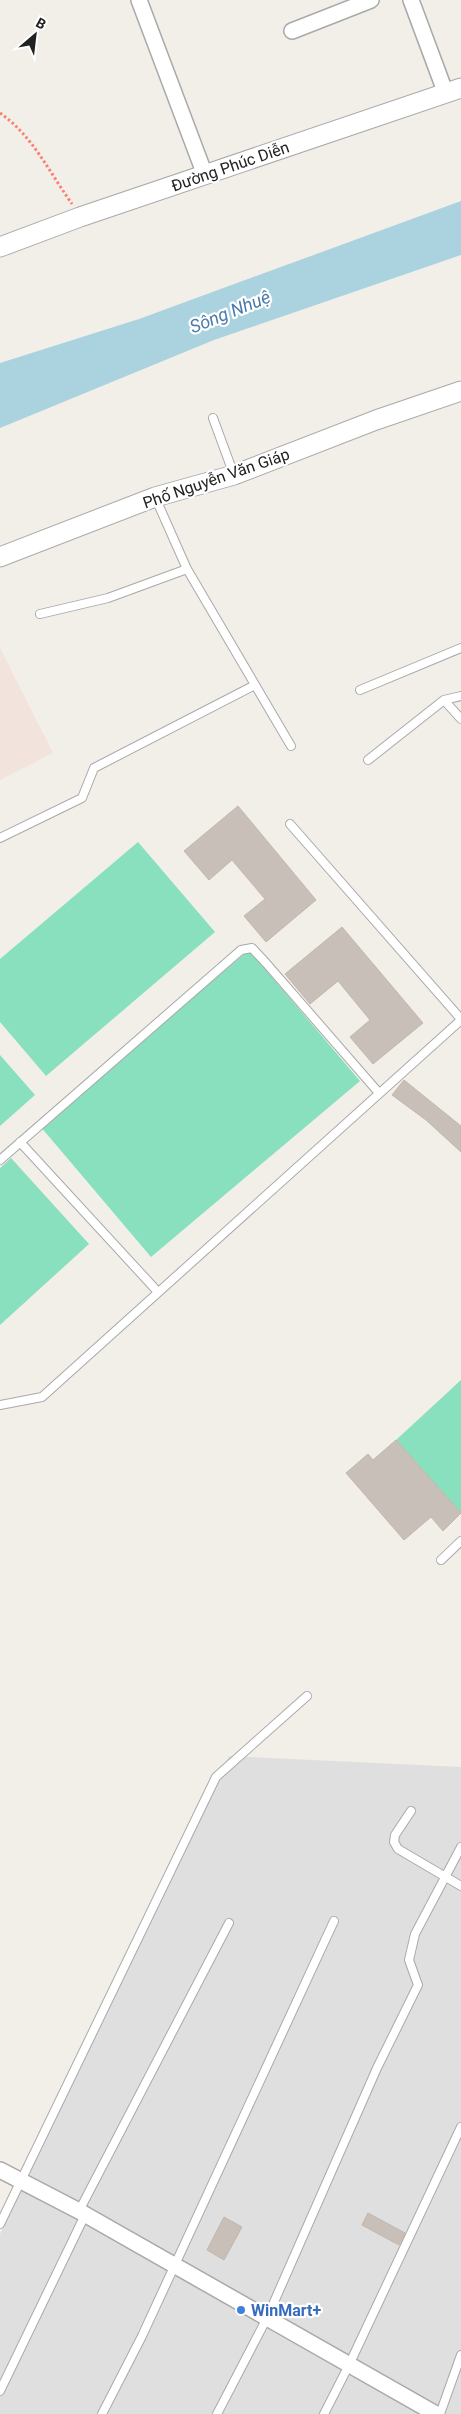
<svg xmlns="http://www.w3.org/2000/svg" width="461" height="2414" viewBox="0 0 461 2414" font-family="Roboto,sans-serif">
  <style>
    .residential { fill: #e0dfdf }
    .military { fill: #f3e3dd }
    .pitch { fill: #88e0be }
    .water { fill: #aad3df }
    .building { fill: #c7bfb8; stroke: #c4b6ab }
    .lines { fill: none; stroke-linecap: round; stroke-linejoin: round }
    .service-casing { stroke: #a9a9a9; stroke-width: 10 }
    .minor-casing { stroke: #a9a9a9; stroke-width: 18 }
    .tertiary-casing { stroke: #a9a9a9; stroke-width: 21 }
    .path { stroke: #fa8072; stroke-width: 3; stroke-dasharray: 2.5 2.5; stroke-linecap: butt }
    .service { stroke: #fff; stroke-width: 8 }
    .minor { stroke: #fff; stroke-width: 15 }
    .tertiary { stroke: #fff; stroke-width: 19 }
    .shop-dot { fill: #3f7fe0; stroke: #fff; stroke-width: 2 }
    .labels { text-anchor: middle; stroke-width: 4.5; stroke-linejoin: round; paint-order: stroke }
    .street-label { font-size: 16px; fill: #222; stroke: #fff }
    .shop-label { font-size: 16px; font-weight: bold; fill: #366cbe; stroke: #fff; text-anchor: start }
    .water-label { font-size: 18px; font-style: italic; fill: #4a7aab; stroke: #fff }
  </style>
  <rect width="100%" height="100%" fill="#f2efe9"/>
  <path class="residential" d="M229,1756L461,1767V2414H0V2234Z"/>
  <path class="military" d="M0,648L53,753L0,780Z"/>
  <path class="pitch" d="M138,842L215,932L46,1076L0,1022V959Z
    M249,950L360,1081L151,1257L40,1126Z
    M0,1055L35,1095L0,1126Z
    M11,1158L89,1244L0,1325V1168Z
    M461,1380V1513L396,1440Z"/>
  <path class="water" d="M461,201V255L214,340L0,428V363L139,319Z"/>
  <path class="building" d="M238,806L316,900L266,942L244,916L265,899L232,860L209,880L184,851Z
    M342,927L423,1023L373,1064L350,1037L370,1020L338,981L310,1004L285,974Z
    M404,1080L461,1126V1152L426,1120L392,1095Z
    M396,1440L461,1513L443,1531L431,1517L404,1540L346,1473L368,1454L373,1460Z
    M368,2213L405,2233L399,2245L362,2225Z
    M224,2217L242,2227L224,2260L207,2250Z"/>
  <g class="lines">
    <defs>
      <path id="service" d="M213,418L234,475
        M155,497L187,569L291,746
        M40,614L108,598L187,569
        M360,690L461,648
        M444,700L461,719
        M368,760L444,700L461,696
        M290,824L461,1019
        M0,838L82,798L94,768L255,685
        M20,1142L158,1292
        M0,1160L241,950L252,948L266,963L379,1093
        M0,1405L42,1397L461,1020
        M441,1560L461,1541
        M411,1811L395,1835L394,1842L398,1849L461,1886
        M79,2211L229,1923
        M0,2224L216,1777L307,1696
        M0,2391L85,2215
        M102,2414L142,2336L334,1921
        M217,2414L267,2318L377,2068L418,1985L409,1960L415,1934L461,1847
        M324,2414L349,2365L461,2127
        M440,2414L461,2355"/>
      <path id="minor" d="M139,0L205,175
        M411,0L446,94
        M292,31L371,0
        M0,2170L79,2211L436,2414"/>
      <path id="tertiary" d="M0,247L80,217L461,88
        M0,557L155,497L234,475L376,420L461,391"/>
    </defs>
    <use href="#service" class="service-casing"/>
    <use href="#minor" class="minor-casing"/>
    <use href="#tertiary" class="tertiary-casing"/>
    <path class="path" d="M0,113C32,135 50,173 72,204"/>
    <use href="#service" class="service"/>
    <use href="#minor" class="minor"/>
    <use href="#tertiary" class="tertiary"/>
  </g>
  <circle class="shop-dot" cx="241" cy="2310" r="5"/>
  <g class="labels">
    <g class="street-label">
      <text transform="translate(230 166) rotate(-19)" y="6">Đường Phúc Diễn</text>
      <text transform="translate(216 478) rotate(-19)" y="6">Phố Nguyễn Văn Giáp</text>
    </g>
    <g class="shop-label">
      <text x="251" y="2316">WinMart+</text>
    </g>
    <g class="water-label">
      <text transform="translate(230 312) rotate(-22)" y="6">Sông Nhuệ</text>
    </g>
  </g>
  <g transform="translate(35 35) rotate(28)" stroke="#ffffff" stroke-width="4" paint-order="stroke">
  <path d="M0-4L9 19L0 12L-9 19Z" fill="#222222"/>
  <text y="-8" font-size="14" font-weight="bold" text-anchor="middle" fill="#222222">B</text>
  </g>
</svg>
